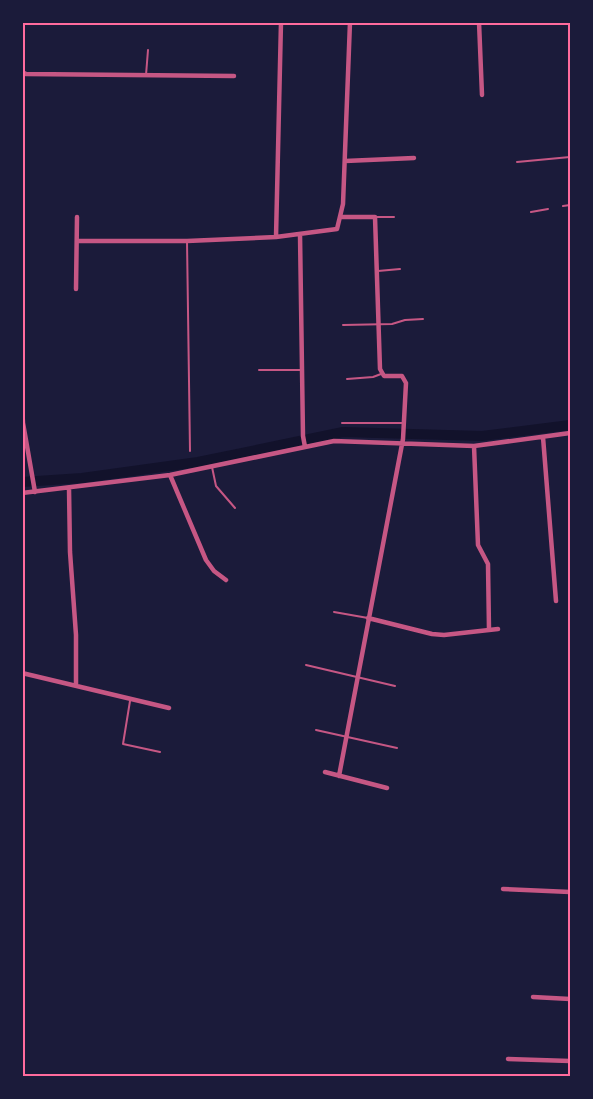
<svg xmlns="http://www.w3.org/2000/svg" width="593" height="1099" viewBox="0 0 593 1099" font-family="'Exo 2',sans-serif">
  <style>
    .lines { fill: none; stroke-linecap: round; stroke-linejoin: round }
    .canal { stroke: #12122b; stroke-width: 10 }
    .service { stroke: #c65784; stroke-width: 2 }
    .minor { stroke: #c65784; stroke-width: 4.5 }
    .neatline { fill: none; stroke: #ff6b9d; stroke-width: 2 }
  </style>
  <rect width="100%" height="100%" fill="#1b1b3a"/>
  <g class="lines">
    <path class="canal" d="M22,482L82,478L198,462L343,432L482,436L570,425"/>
    <path class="service" d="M146,75L148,50
      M517,162L570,157
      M563,206L570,205
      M531,212L548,209
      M375,217H394
      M187,241L190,451
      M378,271L400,269
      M343,325L392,324L405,320L423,319
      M259,370H302
      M347,379L373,377L381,374
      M342,423H404
      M212,467L216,486L235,508
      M334,612L368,618
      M306,665L395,686
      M130,701L123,744L160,752
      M316,730L397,748"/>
    <path class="minor" d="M479,22L482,95
      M22,72L26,74L234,76
      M345,161L414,158
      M300,234L303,436L305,447
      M276,237L281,22
      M77,241H187L276,237L337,229L343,204L350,22
      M76,289L77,217
      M22,404L23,423L35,492
      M543,437L556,601
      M474,446L478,545L488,564L489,630
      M170,475L206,560L214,571L226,580
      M69,488L70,552L76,635V685
      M22,493L170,475L334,441L474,446L570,433
      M368,618L432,634L444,635L498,629
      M22,673L169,708
      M325,772L387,788
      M339,776L403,439L406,383L402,376H384L380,369L375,217H341
      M503,889L570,892
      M533,997L570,999
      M508,1059L570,1061"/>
  </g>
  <rect width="593" height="1099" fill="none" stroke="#1b1b3a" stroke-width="48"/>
  <rect x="24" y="24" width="545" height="1051" class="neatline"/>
</svg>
